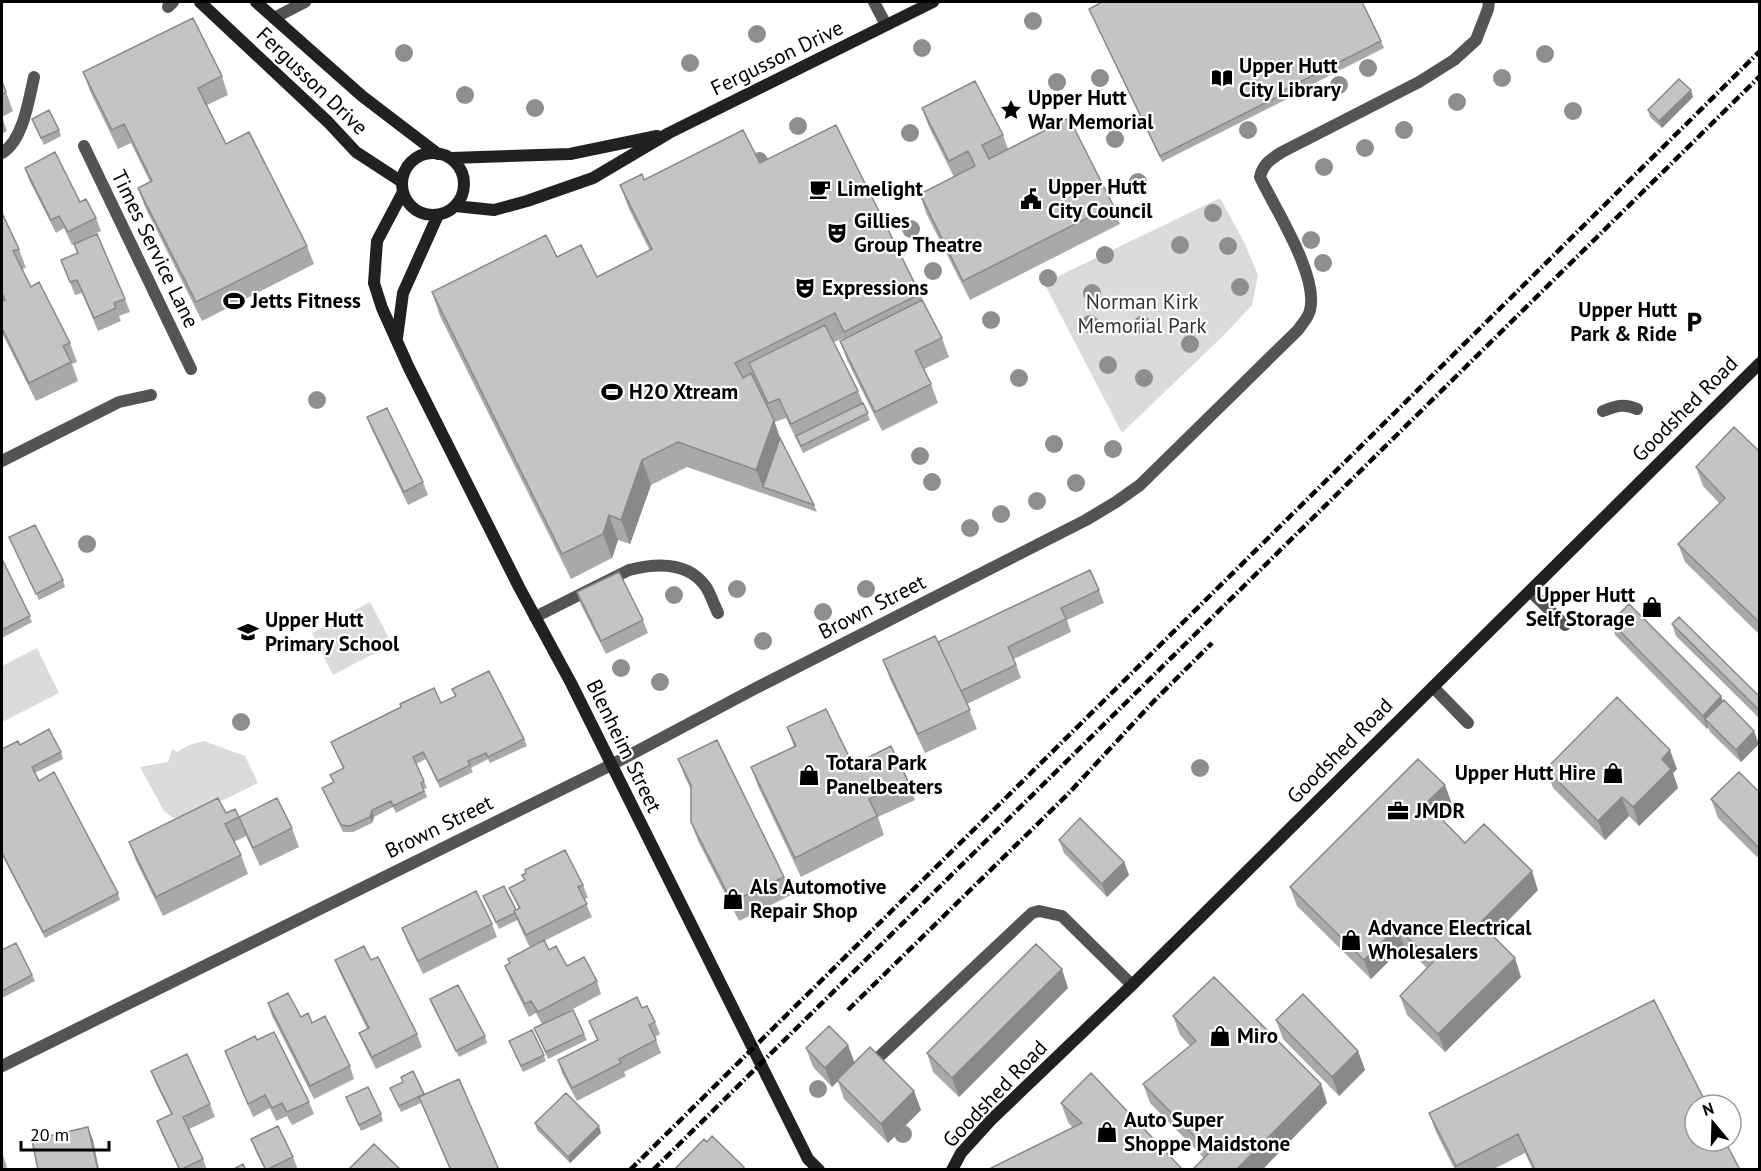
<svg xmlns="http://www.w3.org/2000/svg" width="1761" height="1171" viewBox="0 0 1761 1171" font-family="'PT Sans',sans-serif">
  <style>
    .green { fill: #dbdbdb }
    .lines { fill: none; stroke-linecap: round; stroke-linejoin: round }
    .lane { stroke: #545454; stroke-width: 12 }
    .street { stroke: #545454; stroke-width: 12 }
    .secondary { stroke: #212121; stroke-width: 12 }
    .rail { stroke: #000; stroke-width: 4.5; stroke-dasharray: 9 3 1.5 3; stroke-linecap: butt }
    .tree { fill: #8e8e8e }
    .wall { fill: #a9a9a9 }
    .shaded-wall { fill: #898989 }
    .building { fill: #c4c4c4; stroke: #898989; stroke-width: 1.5 }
    .labels { text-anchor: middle; stroke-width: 4.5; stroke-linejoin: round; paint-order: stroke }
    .street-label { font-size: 21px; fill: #000; stroke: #fff }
    .poi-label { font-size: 21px; font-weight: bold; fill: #000; stroke: #fff; text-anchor: start }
    .park-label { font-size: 21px; fill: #323232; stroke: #fff }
  </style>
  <rect width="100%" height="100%" fill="#fff"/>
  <path class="green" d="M1220,198L1244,242L1258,275L1252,305L1225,334L1122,433L1044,283Z
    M370,602L392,644L333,675L312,633Z
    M37,648L59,693L2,722V666Z
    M204,741L245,756L258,783L179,822L164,811L140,767L168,762L172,749L177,752L189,745Z"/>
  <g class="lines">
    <path class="lane" d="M874,2L886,25
      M168,7L173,2
      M274,18L305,2
      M84,146L191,369
      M2,153C23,141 29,99 34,77
      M1603,411C1616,406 1624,403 1637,409
      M1530,591L1565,625
      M535,617L629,570C656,563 688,561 706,587C711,595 714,605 718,613
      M1433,687L1468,723
      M611,765L756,688L1086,520L1116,502L1140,485L1298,330C1302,324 1309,317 1310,310C1319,276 1275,209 1260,177C1263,164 1271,159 1282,152L1419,82L1454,60L1476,40L1488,9L1489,2
      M881,1055L1032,913L1039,911L1062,916L1132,985"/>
    <path class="street" d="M2,461L119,402L151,395
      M2,1066L611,765"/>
    <path class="secondary" d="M200,2L328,122L356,152L402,182
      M256,2L362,96L438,154
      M402 184a31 31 0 1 1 62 0a31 31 0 1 1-62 0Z
      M451,158L570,154L657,136
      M403,192L377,241L374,283L382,308L409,368L519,587L571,683L808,1159L819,1170
      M455,206L494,210L527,201L593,178L669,133L933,2
      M397,338L403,293L438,215
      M952,1170L961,1153L991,1120L1132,985L1760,363"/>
    <path class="rail" d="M848,1010L1068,794L1154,701L1212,643
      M630,1170L1760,51
      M653,1170L1760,76"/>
  </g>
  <g class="tree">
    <circle cx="1033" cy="21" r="9"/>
    <circle cx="757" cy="34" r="9"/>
    <circle cx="922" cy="48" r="9"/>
    <circle cx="404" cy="53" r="9"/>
    <circle cx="1545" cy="54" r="9"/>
    <circle cx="690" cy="63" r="9"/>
    <circle cx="1368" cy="68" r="9"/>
    <circle cx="1100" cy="78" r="9"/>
    <circle cx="1502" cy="78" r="9"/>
    <circle cx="1057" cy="82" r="9"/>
    <circle cx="1339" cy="85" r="9"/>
    <circle cx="465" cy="95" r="9"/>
    <circle cx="1457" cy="102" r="9"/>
    <circle cx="535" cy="108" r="9"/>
    <circle cx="1573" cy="111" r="9"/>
    <circle cx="798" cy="126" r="9"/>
    <circle cx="1248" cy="130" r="9"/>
    <circle cx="1404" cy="130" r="9"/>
    <circle cx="910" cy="133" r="9"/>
    <circle cx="1115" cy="139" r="9"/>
    <circle cx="1365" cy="148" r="9"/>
    <circle cx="759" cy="161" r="9"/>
    <circle cx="1324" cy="167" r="9"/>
    <circle cx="1138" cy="182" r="9"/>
    <circle cx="1213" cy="213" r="9"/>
    <circle cx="911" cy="229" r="9"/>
    <circle cx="1311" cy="240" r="9"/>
    <circle cx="1180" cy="245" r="9"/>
    <circle cx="1228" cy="246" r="9"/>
    <circle cx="1105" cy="255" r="9"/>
    <circle cx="1323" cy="263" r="9"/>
    <circle cx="933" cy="271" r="9"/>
    <circle cx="1048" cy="278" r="9"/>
    <circle cx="1240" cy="287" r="9"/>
    <circle cx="1092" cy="293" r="9"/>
    <circle cx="991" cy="320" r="9"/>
    <circle cx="1090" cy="324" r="9"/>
    <circle cx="1142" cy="325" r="9"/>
    <circle cx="1190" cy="344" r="9"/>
    <circle cx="1108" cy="365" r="9"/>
    <circle cx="1019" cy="378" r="9"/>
    <circle cx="1144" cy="378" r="9"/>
    <circle cx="317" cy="400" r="9"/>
    <circle cx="1054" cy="444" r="9"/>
    <circle cx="1113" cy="449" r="9"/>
    <circle cx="920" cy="456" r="9"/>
    <circle cx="932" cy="482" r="9"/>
    <circle cx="1076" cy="483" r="9"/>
    <circle cx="1037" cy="501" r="9"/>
    <circle cx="1001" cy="514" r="9"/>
    <circle cx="970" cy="528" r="9"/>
    <circle cx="87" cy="544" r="9"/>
    <circle cx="737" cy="589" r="9"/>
    <circle cx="866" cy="589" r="9"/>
    <circle cx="674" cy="595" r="9"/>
    <circle cx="823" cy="612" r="9"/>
    <circle cx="763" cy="641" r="9"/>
    <circle cx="621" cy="668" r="9"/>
    <circle cx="660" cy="682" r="9"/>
    <circle cx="241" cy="722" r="9"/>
    <circle cx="1200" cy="768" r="9"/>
    <circle cx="818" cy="1089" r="9"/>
    <circle cx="903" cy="1134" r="9"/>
  </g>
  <path class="wall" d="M1089,9L1381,41L1384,48L1287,97V99L1162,162Z
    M83,72L222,76L228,95L207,105L226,144L307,246L314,264L202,321L145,207L138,188L150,182L131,143L118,149L90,91Z
    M2,82L6,92L13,111L2,117L7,131L2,134Z
    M1693,97L1662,128L1650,117L1648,110Z
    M922,108L1003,135L1008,149L1113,205L1120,224L970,300L926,213L920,194L954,177L929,127Z
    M32,119L59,130L61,136L44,145Z
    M760,163L920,294L942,338L949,357L924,369L931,384L938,403L882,431L847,360L840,341L844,339V338L834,342L858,391L870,420L803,453L786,418L775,422L755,382L774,420L780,438L814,505L817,512L687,467L651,485L630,544L618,540L612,558L571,579L440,316L432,292L557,257L597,277L650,251L629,209L620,185L644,180Z
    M25,168L80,202L96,218L101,231L82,240L125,299L130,312L119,316L121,321L98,331L82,293L75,295L61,260L77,253L74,244L72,245L64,228L56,233L29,180Z
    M2,213L19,249L26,268L22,269L31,287L70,343L77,362L72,364L78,381L36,401L2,333V301H3L2,298Z
    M367,417L423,482L428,495L408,505L372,430Z
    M1760,452V635L1685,562L1678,544L1720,504L1703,486L1696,467Z
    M9,537L63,580L65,587L39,600Z
    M2,559L32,622L2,638Z
    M1099,590L1104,603L1067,620L1071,632L1014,659L1021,678L967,704L977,729L925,753L890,679L883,660L938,642Z
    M577,592L643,620L648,633L606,654L581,605Z
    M1611,622L1721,696L1723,702L1759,744L1741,762L1710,732L1708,727L1707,729L1615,635Z
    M1672,624L1760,697V719L1676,636Z
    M452,689L524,739L527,746L490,763L488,759L471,768L473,772L440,788L426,759L416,764L427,788L424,789L427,797L396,813L393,807L374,817L372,823L353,832H343L322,788L333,782L330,775L343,769L331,742L401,708L400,704L441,703L455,697Z
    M787,727L853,765L908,781L915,800L878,817L884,835L801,877L758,786L751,767L794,747Z
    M20,745L61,752L63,759L35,773L39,781L118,893L120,900L45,938L2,855V749Z
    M678,759L784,877L791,895L739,921L698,841L691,822V790L685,777Z
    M1546,769H1677L1673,773L1678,788L1639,826L1629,816L1605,840L1553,788Z
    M1760,793V860L1718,818L1711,799Z
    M1452,804L1439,816L1465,843L1538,890L1493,936L1521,977L1445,1052L1407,1015L1400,996L1427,968L1404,946L1371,979L1297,906L1290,887Z
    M226,813L239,817L292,828L299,847L260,866L246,836L234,842L241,855L248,874L163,916L136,861L129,842Z
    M1059,840L1124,862L1129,875L1107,897L1064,853Z
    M522,875L583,885L588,898L584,899L592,917L544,941L549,950L567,966L597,981L601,994L558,1017L584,1034L587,1040L548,1059L534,1028L542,1024L536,1013L529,1017L510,979L505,966L510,964L508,959L530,948L517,920L499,929L483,896L516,910L519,909L509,888L524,880Z
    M492,924L497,937L423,974L407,941L402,928Z
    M2,950L32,975L35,981L2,998Z
    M335,960L417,1034L422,1047L376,1069L364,1045L359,1033L367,1029L340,973Z
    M1068,988L959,1097L933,1072L927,1053Z
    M430,999L485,1036L487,1043L459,1057L432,1005Z
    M268,1003L312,1023L350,1066L354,1079L314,1099L272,1016Z
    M642,1008L655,1022L660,1034L655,1037L661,1053L624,1072L626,1076L577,1101L562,1073L558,1060L597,1040L589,1021Z
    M1173,1016L1321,1084L1327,1103L1262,1170H1192L1204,1158L1150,1103L1143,1084L1190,1046L1180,1035Z
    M1276,1020L1358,1051L1365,1070L1339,1096L1283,1039Z
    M257,1040L309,1102L314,1114L292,1125L287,1116L276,1121L270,1108L253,1117L225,1051Z
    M509,1041L544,1055L546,1061L523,1072Z
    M806,1048L854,1063L914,1091L921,1110L888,1143L844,1099L838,1081L832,1087L813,1067Z
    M151,1071L210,1104L215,1117L189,1129L203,1159L207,1170H179L162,1134L157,1121L171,1114L156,1084Z
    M390,1088L424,1095L499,1170H450L421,1103L401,1112Z
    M346,1097L381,1114L383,1121L361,1131Z
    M1061,1103L1183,1170L1073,1128L1068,1122Z
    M1429,1113L1740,1170H1533L1525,1153L1492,1170H1455L1436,1132Z
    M535,1123L601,1133L570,1163L537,1130Z
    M251,1139L293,1157L298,1170H265L256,1152Z
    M2,1152L7,1167L3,1170H2Z"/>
  <path class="shaded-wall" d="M1691,90L1693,97L1662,128L1659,121Z
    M774,420L782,444L763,487L756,470Z
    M642,460L651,485L630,544L621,520Z
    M609,515L618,540L612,558L603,534Z
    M1721,696L1725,709L1705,719L1708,727L1707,729L1703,716Z
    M1754,731L1759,744L1741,762L1736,750Z
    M1670,750L1677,769L1673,773L1678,788L1639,826L1633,807L1662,759Z
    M1445,785L1452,804L1433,822L1426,803Z
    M1622,797L1629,816L1605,840L1598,821Z
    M372,810L374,817L372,823L370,817Z
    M1124,862L1129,875L1107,897L1102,884Z
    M1532,871L1538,890L1487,942L1480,923Z
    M1397,927L1404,946L1371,979L1364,960Z
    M1515,958L1521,977L1445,1052L1438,1034Z
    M1062,969L1068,988L959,1097L952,1078Z
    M848,1045L855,1064L832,1087L825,1068Z
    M1358,1051L1365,1070L1339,1096L1332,1077Z
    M1321,1084L1327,1103L1262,1170H1236Z
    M914,1091L921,1110L888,1143L881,1124Z
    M599,1126L601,1133L570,1163L568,1157Z
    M88,1127L93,1140L99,1170H98Z"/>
  <path class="building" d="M1102,2H1362L1381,41L1284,90L1285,93L1160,156L1089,9Z
    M193,18L222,76L198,88L226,144L249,132L307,246L196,302L138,188L152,181L124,124L112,130L83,72Z
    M1679,79L1691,90L1659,121L1648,110Z
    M975,81L1003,135L982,145L989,159L1069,118L1113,205L963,281L920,194L975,166L968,151L949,161L922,108Z
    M2,82L6,92L2,95Z
    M49,110L59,130L41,138L32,119Z
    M836,125L920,294L844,332L835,313L735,363L743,378L751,373L774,420L756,470L678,442L642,460L621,520L609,515L603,534L562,554L432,292L546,235L557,257L581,245L597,277L652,249L620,185L642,174L644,180L743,130L760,163Z
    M55,152L80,202L86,199L96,218L68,232L59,216L51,220L25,168Z
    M2,213L19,249L13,251L31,287L39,282L70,343L63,346L71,362L29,383L2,328V301L5,300L2,293Z
    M97,234L125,299L114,303L116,308L94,318L77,280L70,282L61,260L78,253L74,244Z
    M922,300L942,338L915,351L931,384L875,412L840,341Z
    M825,325L858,391L791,424L779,399L768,403L749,363Z
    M863,403L868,413L801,446L796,436Z
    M387,408L423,482L404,492L367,417Z
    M1734,427L1760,452V623L1678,544L1725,498L1696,467Z
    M780,438L814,505L763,487Z
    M35,525L63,580L36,594L9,537Z
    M2,559L30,616L2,630Z
    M1090,570L1099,590L1061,608L1066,619L1008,647L1016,665L961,691L938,642Z
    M619,572L643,620L601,641L577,592Z
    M1629,604L1721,696L1703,716L1611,622Z
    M1679,617L1760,697V711L1672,624Z
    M935,636L970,710L918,734L883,660Z
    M489,671L524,739L488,757L486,753L468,761L470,765L438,781L423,752L413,757L424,781L421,783L424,791L393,806L391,801L372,810L370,817L350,826L341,825L322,788L334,782L330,775L344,768L331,742L401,707L400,704L434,688L441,703L456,696L452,689Z
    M1617,697L1670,750L1662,759L1671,769L1633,807L1622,797L1598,821L1546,769Z
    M1724,700L1754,731L1736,750L1705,719Z
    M826,709L853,765L891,746L908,781L869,799L877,816L795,858L751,767L796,746L787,727Z
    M49,729L61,752L32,767L39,781L54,772L118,893L43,932L2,853V749L18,741L20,745Z
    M717,740L784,877L732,902L691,822V785L678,759Z
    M1418,759L1445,785L1426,803L1465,843L1484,824L1532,871L1480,923L1515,958L1438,1034L1400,996L1433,962L1397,927L1364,960L1290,887Z
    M1739,772L1760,793V849L1711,799Z
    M218,798L226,813L235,809L239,817L225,824L241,855L156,897L129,842Z
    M277,798L292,828L253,848L239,817Z
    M1080,818L1124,862L1102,884L1059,840Z
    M565,850L583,885L578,887L587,904L526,935L514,911L520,908L509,888L525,880L522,875L526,873L525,870Z
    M504,886L516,910L514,911L515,913L496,922L483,896Z
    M476,891L492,924L418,961L402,928Z
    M544,940L549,950L556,946L567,966L584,957L597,981L538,1012L531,1001L525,1004L505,966L510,963L508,959Z
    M16,943L32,975L2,991V950Z
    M1036,944L1062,969L952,1078L927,1053Z
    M364,946L371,960L378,957L417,1034L372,1057L359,1033L369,1028L335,960Z
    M1214,977L1321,1084L1236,1170H1192L1210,1152L1143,1084L1196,1041L1173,1016Z
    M458,985L485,1036L456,1051L430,999Z
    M288,993L301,1017L308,1013L312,1023L325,1016L350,1066L310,1086L268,1003Z
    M1303,994L1358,1051L1332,1077L1276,1020Z
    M637,997L642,1008L647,1006L655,1022L649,1025L656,1040L619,1059L621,1063L572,1088L558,1060L598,1040L589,1021Z
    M1654,1000L1707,1105H1695V1141H1725L1740,1170H1535L1518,1134L1456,1166L1429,1113Z
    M573,1010L584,1034L546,1052L534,1028Z
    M829,1026L848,1045L825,1068L806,1048Z
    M532,1030L544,1055L521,1066L509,1041Z
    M274,1032L309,1102L287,1112L282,1103L272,1108L265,1095L248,1104L225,1051L255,1036L257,1040Z
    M870,1047L914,1091L881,1124L837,1080Z
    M187,1054L210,1104L183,1117L203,1159L180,1170L157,1121L172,1114L151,1071Z
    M413,1071L424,1094L399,1106L390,1088L403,1082L401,1077Z
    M1091,1073L1183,1170H992L991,1168L1082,1123L1061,1103Z
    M459,1079L499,1170H451L419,1097Z
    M368,1087L381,1114L359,1125L346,1097Z
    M566,1093L599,1126L568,1157L535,1123Z
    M278,1126L293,1157L266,1170L251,1139Z
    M88,1127L98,1170H38L32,1140Z
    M712,1136L744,1167L742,1170H674L704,1139L707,1142Z
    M374,1144L401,1170H348Z
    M243,1164L246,1170H232Z"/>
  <defs>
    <symbol id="library-bare" viewBox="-9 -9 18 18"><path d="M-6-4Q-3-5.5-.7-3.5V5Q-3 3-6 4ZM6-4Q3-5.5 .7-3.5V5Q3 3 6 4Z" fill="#000" stroke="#fff" stroke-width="2.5" paint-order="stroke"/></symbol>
    <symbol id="sight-bare" viewBox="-9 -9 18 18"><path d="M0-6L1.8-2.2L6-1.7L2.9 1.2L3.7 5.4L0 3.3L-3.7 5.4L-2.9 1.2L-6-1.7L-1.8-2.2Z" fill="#000" stroke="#fff" stroke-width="2.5" paint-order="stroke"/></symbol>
    <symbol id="cafe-bare" viewBox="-9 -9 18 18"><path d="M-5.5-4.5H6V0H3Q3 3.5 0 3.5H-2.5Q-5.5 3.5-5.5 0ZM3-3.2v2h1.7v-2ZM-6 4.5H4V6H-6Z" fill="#000" stroke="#fff" stroke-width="2.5" paint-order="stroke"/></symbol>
    <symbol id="civic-bare" viewBox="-9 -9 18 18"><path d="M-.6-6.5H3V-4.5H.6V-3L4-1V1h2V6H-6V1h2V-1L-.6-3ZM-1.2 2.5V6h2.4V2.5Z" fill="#000" stroke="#fff" stroke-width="2.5" paint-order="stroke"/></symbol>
    <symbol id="theatre-bare" viewBox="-9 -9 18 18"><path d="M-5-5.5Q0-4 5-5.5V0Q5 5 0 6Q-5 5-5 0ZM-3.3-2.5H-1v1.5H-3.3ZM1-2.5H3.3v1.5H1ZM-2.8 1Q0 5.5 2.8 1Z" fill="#000" stroke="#fff" stroke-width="2.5" paint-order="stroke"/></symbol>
    <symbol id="stadium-bare" viewBox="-9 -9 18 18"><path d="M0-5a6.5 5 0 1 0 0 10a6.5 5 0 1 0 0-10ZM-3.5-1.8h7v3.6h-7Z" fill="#000" stroke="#fff" stroke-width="2.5" paint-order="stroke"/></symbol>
    <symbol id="parking-bare" viewBox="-9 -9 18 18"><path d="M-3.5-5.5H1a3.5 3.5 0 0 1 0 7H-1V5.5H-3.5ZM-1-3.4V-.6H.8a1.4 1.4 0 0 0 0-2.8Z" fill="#000" stroke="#fff" stroke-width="2.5" paint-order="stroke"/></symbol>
    <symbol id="shop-bare" viewBox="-9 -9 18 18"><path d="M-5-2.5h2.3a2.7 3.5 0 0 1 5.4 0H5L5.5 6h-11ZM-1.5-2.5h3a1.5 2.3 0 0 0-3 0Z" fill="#000" stroke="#fff" stroke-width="2.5" paint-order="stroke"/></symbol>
    <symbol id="school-bare" viewBox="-9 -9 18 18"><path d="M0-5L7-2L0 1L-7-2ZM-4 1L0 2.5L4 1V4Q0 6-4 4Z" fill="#000" stroke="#fff" stroke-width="2.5" paint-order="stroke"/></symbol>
    <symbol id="office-bare" viewBox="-9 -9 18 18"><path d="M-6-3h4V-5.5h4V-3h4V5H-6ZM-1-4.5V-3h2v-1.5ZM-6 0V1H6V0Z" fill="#000" stroke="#fff" stroke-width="2.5" paint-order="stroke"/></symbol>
  </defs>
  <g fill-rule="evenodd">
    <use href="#library-bare" x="1207" y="63" width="30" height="30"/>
    <use href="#sight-bare" x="996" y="95" width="30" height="30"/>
    <use href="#cafe-bare" x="805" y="174" width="30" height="30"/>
    <use href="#civic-bare" x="1016" y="184" width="30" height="30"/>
    <use href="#theatre-bare" x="822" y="218" width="30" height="30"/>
    <use href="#theatre-bare" x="790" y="273" width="30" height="30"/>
    <use href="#stadium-bare" x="219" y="286" width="30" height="30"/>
    <use href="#parking-bare" x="1679" y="307" width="30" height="30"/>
    <use href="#stadium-bare" x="597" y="377" width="30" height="30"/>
    <use href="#shop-bare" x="1637" y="592" width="30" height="30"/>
    <use href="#school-bare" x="233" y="617" width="30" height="30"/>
    <use href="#shop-bare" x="1598" y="758" width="30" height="30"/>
    <use href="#shop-bare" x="794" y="760" width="30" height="30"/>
    <use href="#office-bare" x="1383" y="796" width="30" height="30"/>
    <use href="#shop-bare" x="718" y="884" width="30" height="30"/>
    <use href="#shop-bare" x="1336" y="925" width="30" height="30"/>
    <use href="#shop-bare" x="1205" y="1021" width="30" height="30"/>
    <use href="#shop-bare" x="1092" y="1117" width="30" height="30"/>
  </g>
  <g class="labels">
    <g class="street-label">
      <text transform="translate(777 58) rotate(-26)" y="7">Fergusson Drive</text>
      <text transform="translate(312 81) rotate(44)" y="7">Fergusson Drive</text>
      <text transform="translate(155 249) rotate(64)" y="7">Times Service Lane</text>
      <text transform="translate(1685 409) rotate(-45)" y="7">Goodshed Road</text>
      <text transform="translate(872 607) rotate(-27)" y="7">Brown Street</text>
      <text transform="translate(624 746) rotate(64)" y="7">Blenheim Street</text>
      <text transform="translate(1340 751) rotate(-45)" y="7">Goodshed Road</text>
      <text transform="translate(439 827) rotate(-26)" y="7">Brown Street</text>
      <text transform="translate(995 1094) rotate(-46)" y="7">Goodshed Road</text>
    </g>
    <g class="poi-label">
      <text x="1239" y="73">Upper Hutt<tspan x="1239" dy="24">City Library</tspan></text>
      <text x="1028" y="105">Upper Hutt<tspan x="1028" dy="24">War Memorial</tspan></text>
      <text x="1048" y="194">Upper Hutt<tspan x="1048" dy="24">City Council</tspan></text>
      <text x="837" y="196">Limelight</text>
      <text x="854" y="228">Gillies<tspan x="854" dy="24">Group Theatre</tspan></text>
      <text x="822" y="295">Expressions</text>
      <text x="251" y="308">Jetts Fitness</text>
      <text x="1677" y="317" text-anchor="end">Upper Hutt<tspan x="1677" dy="24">Park &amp; Ride</tspan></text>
      <text x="629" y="399">H2O Xtream</text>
      <text x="1635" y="602" text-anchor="end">Upper Hutt<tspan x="1635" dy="24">Self Storage</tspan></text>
      <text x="265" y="627">Upper Hutt<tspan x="265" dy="24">Primary School</tspan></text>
      <text x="826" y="770">Totara Park<tspan x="826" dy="24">Panelbeaters</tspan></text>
      <text x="1596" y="780" text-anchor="end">Upper Hutt Hire</text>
      <text x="1415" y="818">JMDR</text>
      <text x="750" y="894">Als Automotive<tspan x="750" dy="24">Repair Shop</tspan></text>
      <text x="1368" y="935">Advance Electrical<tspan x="1368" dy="24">Wholesalers</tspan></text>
      <text x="1237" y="1043">Miro</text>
      <text x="1124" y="1127">Auto Super<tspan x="1124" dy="24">Shoppe Maidstone</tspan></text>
    </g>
    <g class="park-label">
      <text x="1142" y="309">Norman Kirk<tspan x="1142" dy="24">Memorial Park</tspan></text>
    </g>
  </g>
  <rect width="1761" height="1171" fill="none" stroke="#000000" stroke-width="6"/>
  <g transform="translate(1713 1123) rotate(341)"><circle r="28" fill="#ffffff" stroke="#999999" stroke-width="1.5"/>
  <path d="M0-4.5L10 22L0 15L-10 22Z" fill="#000000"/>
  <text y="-9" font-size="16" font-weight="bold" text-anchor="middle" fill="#000000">N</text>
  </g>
  <path d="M21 1141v9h88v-9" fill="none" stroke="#000000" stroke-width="3"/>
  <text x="30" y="1141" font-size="18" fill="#000000" stroke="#ffffff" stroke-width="4.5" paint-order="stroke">20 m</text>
</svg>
